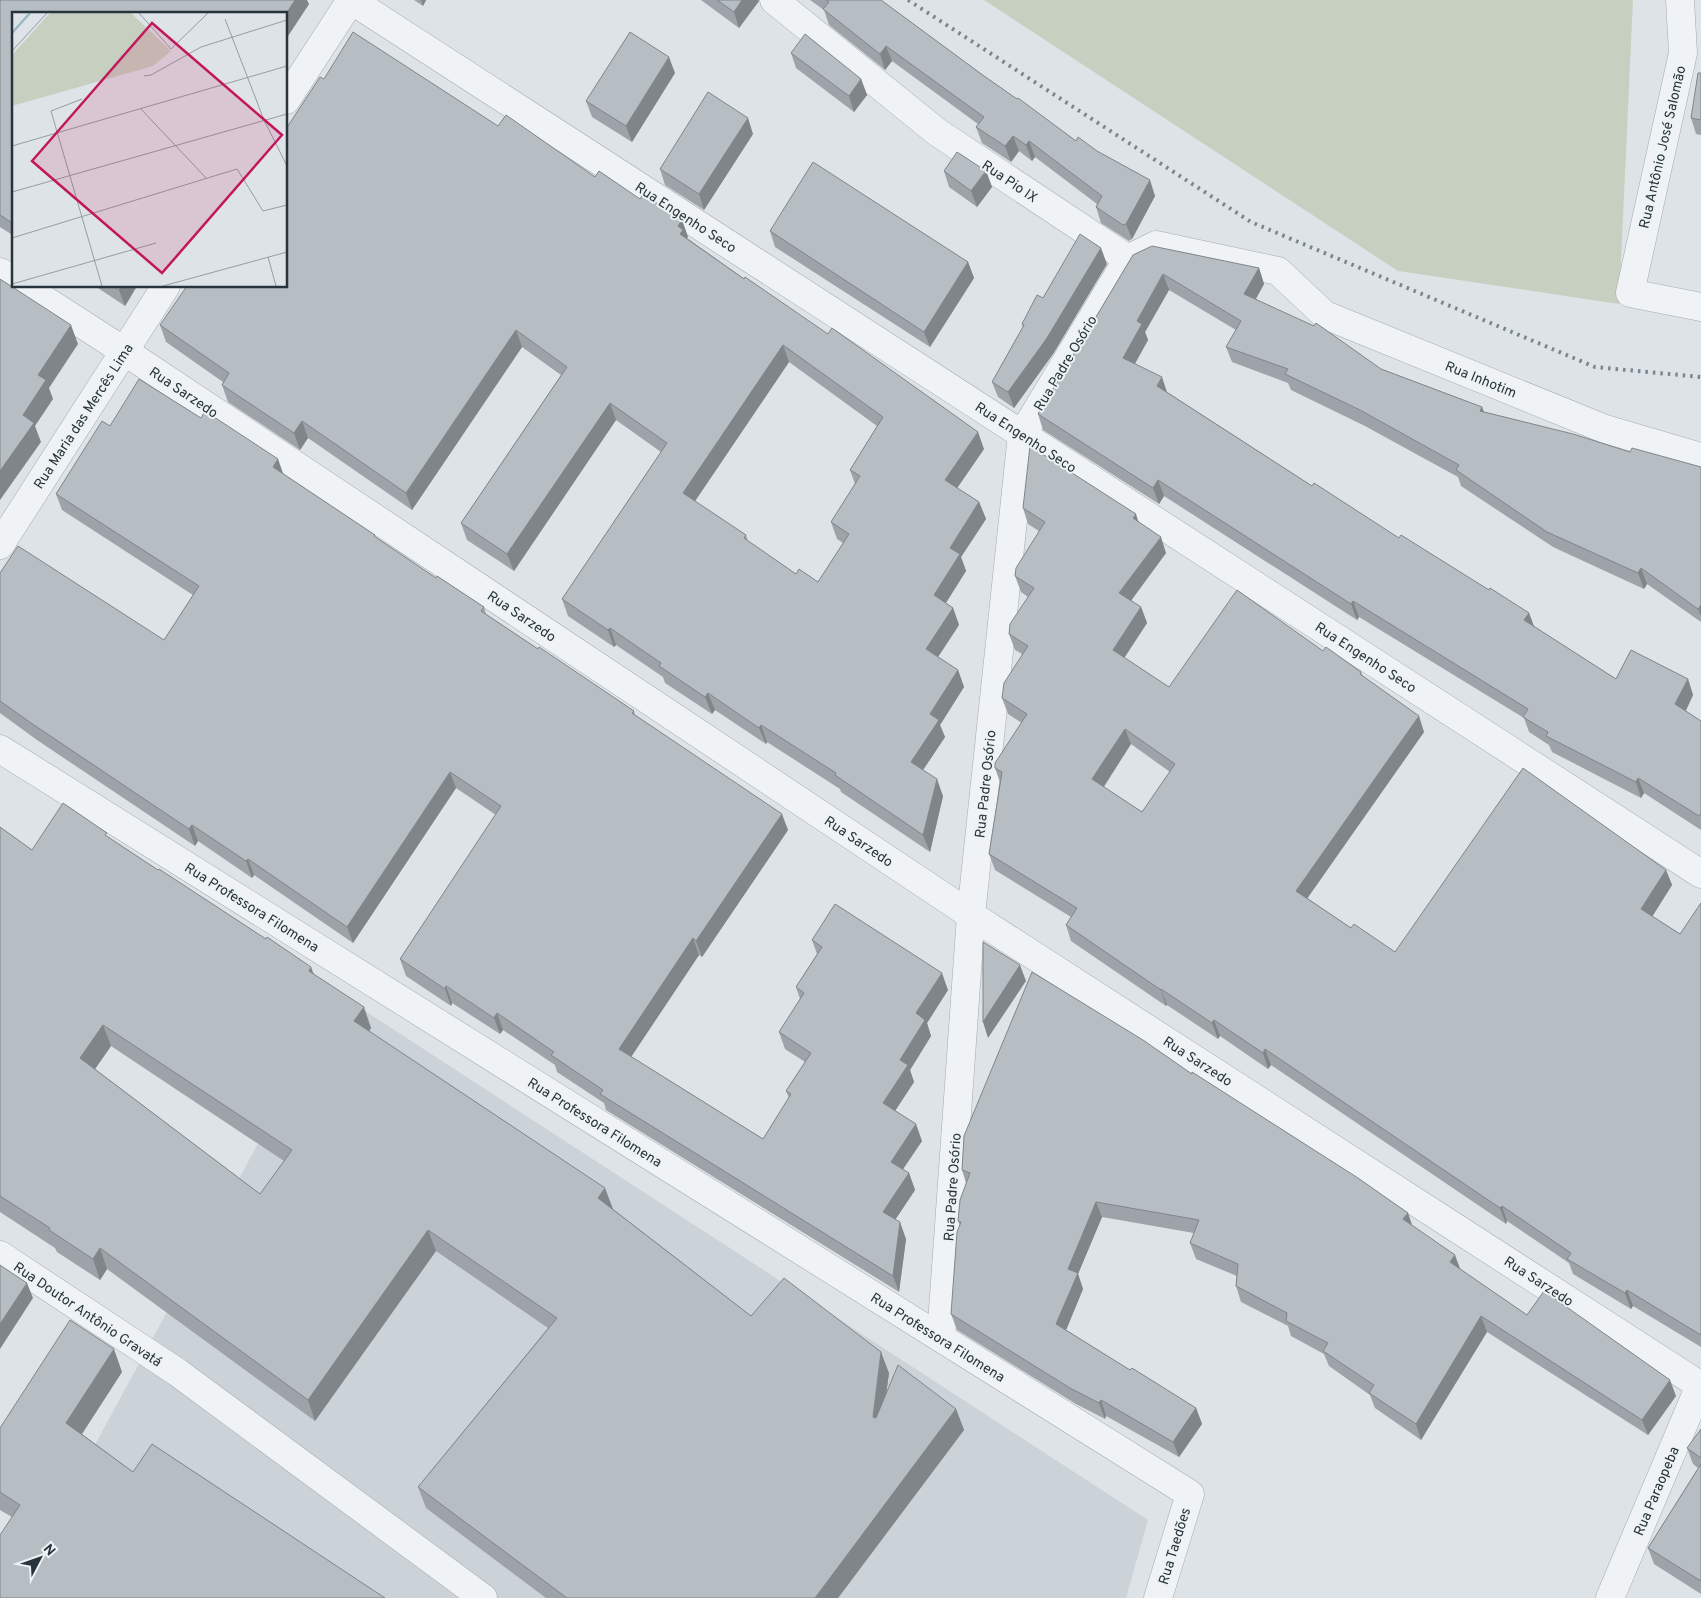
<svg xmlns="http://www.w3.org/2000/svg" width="1701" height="1598" viewBox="0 0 1701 1598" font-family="Overpass,sans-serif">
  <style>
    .built { fill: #ccd3d8 }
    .green { fill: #c7d0c0 }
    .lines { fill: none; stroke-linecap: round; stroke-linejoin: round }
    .minor-casing { stroke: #a4abb0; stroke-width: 29 }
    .minor { stroke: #f0f3f5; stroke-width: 28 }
    .rail { stroke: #79868f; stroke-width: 4; stroke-dasharray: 2.5 5; stroke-linecap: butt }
    .wall { fill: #9da3a8; fill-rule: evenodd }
    .shaded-wall { fill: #7f8588 }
    .building { fill: #b6bec3; stroke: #7f8588; fill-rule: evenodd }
    .labels { text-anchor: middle; stroke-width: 4; stroke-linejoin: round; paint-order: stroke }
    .street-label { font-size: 14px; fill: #28343c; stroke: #edf2f4 }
    .inset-river { fill: none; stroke: #9bb8c4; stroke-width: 2.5 }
    .inset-road { fill: none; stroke: #959da3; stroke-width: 1 }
    .view { fill: #c2185b; fill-opacity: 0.15; stroke: #c2185b; stroke-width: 2.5 }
    .inset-edge { fill: none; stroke: #28343c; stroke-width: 2.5 }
  </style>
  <rect width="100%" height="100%" fill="#dee3e7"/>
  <path class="built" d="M339,994L1148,1520L1126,1598H12Z"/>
  <path class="green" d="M984,0H1633L1619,304L1398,271Z"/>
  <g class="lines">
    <defs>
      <path id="minor" d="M351,0L1701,874
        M774,0L937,132L1128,259L1156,245L1278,271L1325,315L1605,429L1701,457
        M1680,0L1683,53L1630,293L1701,307
        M286,100L351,0
        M0,272L14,280
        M23,286L124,351L971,915L1701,1386
        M0,545L166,286
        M0,749L1190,1494L1158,1598
        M0,1255L177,1372L483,1598
        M941,1338L971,915L1022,435L1128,259
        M1610,1598L1701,1383"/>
    </defs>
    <use href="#minor" class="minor-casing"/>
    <use href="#minor" class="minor"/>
    <path class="rail" d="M908,0L1251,222L1595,367L1701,377"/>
  </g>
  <path class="wall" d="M0,0L309,4L286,39V14H14V236L0,227Z
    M414,0H426L423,6Z
    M701,0H758L759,1L739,28Z
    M810,0H881L984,76L1076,141L1155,196L1132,239L1129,241L1101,223L1096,207L1097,204L1035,157L1032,161L1019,151L1011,162L982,143L976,127L978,124L892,61L885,70L829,25L824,10Z
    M791,53L861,79L867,95L854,112L796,68Z
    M675,73L632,142L592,117L586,101Z
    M1701,73V135L1696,134L1691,118Z
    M324,79L498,126L595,177L682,220L688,237L687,238L984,449L957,488L979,502L986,519L961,557L966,571L946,603L953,608L959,625L938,657L958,670L964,687L940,725L945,737L923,770L943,796L930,852L841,792L840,789L767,742L766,744L715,710L712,714L665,683L663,677L616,645L614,647L568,616L562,599L661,452L616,420L514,571L467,540L461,523L561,375L522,347L412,510L308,438L300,450L228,402L222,385L223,382L166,342L160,325L286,286ZM789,362L877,426L850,470L855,484L831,522L837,539L843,543L818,582L796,574L748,541L746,535L695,501Z
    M753,134L704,210L665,185L660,169Z
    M944,171H986L992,187L977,207L949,187Z
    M770,231L968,262L974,278L930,347L775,247Z
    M1133,255L1259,268L1264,284L1256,299L1381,369L1482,407L1484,412L1630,452L1701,467V622L1647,584L1644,589L1553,547L1461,486L1458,477L1365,426L1291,390L1288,383L1232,362L1226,347L1236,330L1169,290L1145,332L1148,340L1135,364L1167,392L1312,486L1399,538L1529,613L1534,627L1616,679H1688L1693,695L1686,711L1701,721V830L1644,793L1641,798L1552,752L1549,745L1529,732L1524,718L1359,617L1357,620L1164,496L1159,504L1043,430L1038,414Z
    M1107,264L1053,354L1014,408L998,397L992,382L1023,327L1022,324L1043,298Z
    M95,286H137L125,306Z
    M110,426L283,474L436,578L484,607L486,614L538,649L634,711L635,715L788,830L702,957L699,955L631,1057L763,1139L789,1098L786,1091L805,1062L785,1049L779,1032L800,999L796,987L817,954L812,940L948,990L927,1023L931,1036L910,1070L914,1082L895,1111L922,1141L903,1169L909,1173L915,1190L895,1220L906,1239L899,1292L606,1110L604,1103L557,1072L555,1065L503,1030L500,1034L452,1003L451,1006L406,976L400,959L496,815L456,788L353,943L254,875L252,878L198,841L195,846L37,740L0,713V573L164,640L193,595L62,510L56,494Z
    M1023,508L1138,521L1166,553L1131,600L1141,607L1147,623L1124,658L1169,687L1323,651L1361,672L1363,677L1424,732L1307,898L1351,928L1395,952L1666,870L1672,885L1652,916L1680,934L1701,903V1347L1633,1306L1631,1309L1573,1274L1569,1263L1507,1221L1506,1224L1271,1065L1268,1069L1220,1036L1218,1039L1167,1005L1166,1006L1071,941L1066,925L1071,917L995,870L989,854L1000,782L995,768L1022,723L1008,714L1002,698L1022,654L1015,650L1009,634L1028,597L1021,592L1015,576L1039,531L1028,524ZM1131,744L1170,772L1142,812L1104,787Z
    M0,827L32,850L109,838L314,974L371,1028L369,1031L613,1209L751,1316L889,1373L886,1395L956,1409L964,1430L838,1598H546L426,1508L418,1487L548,1328L436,1251L315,1421L107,1269L100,1280L57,1252L55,1248L0,1212ZM111,1046L284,1161L260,1194L95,1069Z
    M1192,1074L1408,1213L1412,1225L1461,1270L1527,1315L1676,1396L1648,1435L1487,1332L1421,1440L1375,1408L1370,1395L1329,1366L1324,1354L1291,1336L1288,1326L1241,1302L1236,1286L1237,1276L1196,1259L1190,1243L1194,1233L1102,1217L1078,1274L1083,1289L1066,1330L1130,1370L1196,1408L1202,1424L1179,1457L1106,1416L1105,1419L1076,1404L957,1330L951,1314L960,1226L958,1221L966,1183L962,1170Z
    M122,1372L82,1434L133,1472L385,1598L12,1517L0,1510V1428Z
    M1701,1429V1594L1654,1564L1648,1548L1698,1468L1693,1464L1687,1448Z"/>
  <path class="shaded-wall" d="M295,0H307L309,4L286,39V14Z
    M421,0H426L423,6Z
    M742,0H758L759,1L739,28L734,12Z
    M886,46L892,61L885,70L880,54Z
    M669,57L675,73L632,142L626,126Z
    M861,79L867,95L854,112L849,96Z
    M748,118L753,134L704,210L699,194Z
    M1013,136L1019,151L1011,162L1005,146Z
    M1029,141L1035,157L1032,161L1026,145Z
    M986,171L992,187L977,207L971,191Z
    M1150,180L1155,196L1132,239L1126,224Z
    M682,220L688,237L686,238V251L678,226Z
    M1101,248L1107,264L1053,354L1014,408L1008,392Z
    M968,262L974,278L930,347L924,332Z
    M1259,268L1264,284L1250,309L1244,294Z
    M1163,274L1169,290L1145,332L1148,340L1129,374L1123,358L1137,321Z
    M121,286H137L125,306L119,290Z
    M71,325L78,344L49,388L53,399L35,426L41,442L0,500V471L23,415L38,375Z
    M516,330L522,347L412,510L406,493Z
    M783,345L789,362L689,510L683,493Z
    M1162,377L1167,392L1157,386Z
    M610,403L616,420L514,571L507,554Z
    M1482,407L1488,423L1480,411Z
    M302,421L308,438L300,450L294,433Z
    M978,432L984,449L951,497L945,480Z
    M278,459L284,476L273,467Z
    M1158,480L1164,496L1159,504L1153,488Z
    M979,502L986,519L961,557L966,571L940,612L934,595L950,548Z
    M1136,514L1141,530L1133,518Z
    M1161,537L1166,553L1125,609L1119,593Z
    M1641,568L1647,584L1644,589L1638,573Z
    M1353,601L1359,617L1357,620L1351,604Z
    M1701,605V616L1698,609Z
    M1141,607L1147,623L1119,666L1113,650Z
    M953,608L959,625L932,666L926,649Z
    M1529,613L1535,629L1524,620Z
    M610,628L616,645L614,647L608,630Z
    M958,670L964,687L940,725L945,737L917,779L911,762L930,714Z
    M1688,679L1693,695L1681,720L1675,704Z
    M708,693L715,710L712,714L705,697Z
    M1419,716L1424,732L1302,906L1296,891Z
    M761,725L767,742L766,744L759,728Z
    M1125,729L1131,744L1098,795L1092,779Z
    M450,772L456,788L353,943L347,927Z
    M1638,778L1644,793L1641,798L1636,782Z
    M937,779L943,796L930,852L923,835Z
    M782,814L788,830L702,957L696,941Z
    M192,825L198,841L195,846L189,829Z
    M248,859L254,875L252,878L246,861Z
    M1666,870L1672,885L1647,925L1641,909Z
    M693,938L699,955L625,1066L619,1049Z
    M1020,965L1026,981L988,1038L983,1022Z
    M311,967L319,988L309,971Z
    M942,973L948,990L927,1023L931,1036L910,1070L914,1082L889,1120L883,1103L916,1013Z
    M446,986L452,1003L451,1006L445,989Z
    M1161,989L1167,1005L1166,1006L1161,990Z
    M364,1007L371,1028L362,1043L354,1021Z
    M497,1013L503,1030L500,1034L494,1018Z
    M1214,1020L1220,1036L1218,1039L1212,1023Z
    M103,1025L111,1046L88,1079L80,1058Z
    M1265,1049L1271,1065L1268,1069L1263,1053Z
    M916,1124L922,1141L897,1178L891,1162Z
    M909,1173L915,1190L889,1229L883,1212Z
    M605,1188L613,1209L606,1219L598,1198Z
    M1096,1202L1102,1217L1078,1274L1083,1289L1062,1340L1056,1324L1068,1269Z
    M1502,1206L1507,1221L1506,1224L1500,1208Z
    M1408,1213L1413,1229L1403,1219Z
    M900,1222L906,1239L899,1292L893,1276Z
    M428,1230L436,1251L315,1421L308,1400Z
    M100,1248L107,1269L100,1280L93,1259Z
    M1455,1255L1461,1271L1450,1262Z
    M27,1283L33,1298L0,1349V1324Z
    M1627,1290L1633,1306L1631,1309L1625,1293Z
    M1481,1316L1487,1332L1421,1440L1416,1424Z
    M114,1349L122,1372L74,1446L66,1423Z
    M881,1352L889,1373L880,1438L873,1417Z
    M1670,1380L1676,1396L1648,1435L1642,1420Z
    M1101,1400L1106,1416L1105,1419L1099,1403Z
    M1196,1408L1202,1424L1179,1457L1173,1442Z
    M956,1409L964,1430L838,1598H815Z"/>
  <path class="building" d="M0,0H295L286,14H14V224L0,215Z
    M717,0H742L734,12Z
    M826,0H881L984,76L1017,99L1018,98L1076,141L1078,137L1097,151L1150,180L1126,224L1123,225L1096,207L1102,196L1029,141L1026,145L1013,136L1005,146L976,127L984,117L886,46L880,54L823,9L829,2Z
    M353,32L498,126L506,115L595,177L599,171L640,199L643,194L682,220L678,226L683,230L680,234L744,279L745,277L828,334L832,328L978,432L945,480L979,502L950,548L960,554L934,595L953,608L926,649L958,670L930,714L939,720L911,762L937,779L923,835L835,775L836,773L761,725L759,728L708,693L705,697L659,666L661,663L610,628L608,630L562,599L667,443L610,403L507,554L461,523L567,367L516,330L406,493L302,421L294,433L222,385L229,373L160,325L187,286H286V129L320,77L324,79ZM783,345L883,417L850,470L860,476L831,522L849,534L818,582L799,569L796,574L744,538L746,535L683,493Z
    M630,32L669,57L626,126L586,101Z
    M805,34L861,79L849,96L791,53Z
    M1698,73H1701V120L1691,118Z
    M708,92L748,118L699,194L660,169Z
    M957,152L986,171L971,191L944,171Z
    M813,162L968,262L924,332L770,231Z
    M1080,234L1101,248L1047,338L1008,392L992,382L1024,325L1022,324L1037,295L1043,298Z
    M1152,246L1259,268L1244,294L1314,326L1316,323L1381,369L1482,407L1480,411L1573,434L1630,452L1632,448L1701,467V605L1698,609L1641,568L1638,573L1547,532L1456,470L1459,465L1360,410L1285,374L1288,369L1226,347L1241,321L1163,274L1137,321L1142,324L1123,358L1162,377L1157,386L1312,486L1314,483L1399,538L1401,535L1489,590L1490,588L1529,613L1524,620L1616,679L1631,650L1688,679L1675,704L1701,721V813L1699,816L1638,778L1636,782L1546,736L1548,732L1523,717L1528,709L1353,601L1351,604L1158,480L1153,488L1038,414L1133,255Z
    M0,279L71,325L38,375L46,380L23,415L34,423L0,471Z
    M113,286H121L119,290Z
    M139,379L201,418L205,411L278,459L273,467L375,535L374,536L436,578L437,576L484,607L481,611L538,649L539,647L588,680L634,711L632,713L782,814L696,941L693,938L619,1049L763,1139L791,1094L786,1091L811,1053L779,1032L804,993L796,987L822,947L812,940L835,904L942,973L916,1013L925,1020L900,1060L908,1065L883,1103L916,1124L891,1162L909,1173L883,1212L900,1222L893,1276L600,1094L603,1090L551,1055L554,1052L497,1013L494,1018L446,986L445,989L400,959L501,806L450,772L347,927L248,859L246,861L192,825L189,829L31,723L0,701V573L18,546L164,640L199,586L56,494L102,421L110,426Z
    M1030,446L1136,514L1133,518L1161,537L1119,593L1141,607L1113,650L1169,687L1237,590L1323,651L1326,647L1361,672L1360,674L1419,716L1296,891L1351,928L1354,924L1395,952L1523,768L1666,870L1641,909L1680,934L1701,903V1335L1627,1290L1625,1293L1567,1259L1571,1253L1502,1206L1500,1208L1265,1049L1263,1053L1214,1020L1212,1023L1161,989V990L1066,925L1077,908L989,854L1002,772L995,768V763L1027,714L1002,698L1004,683L1028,646L1009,634L1010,624L1034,588L1015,576L1016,568L1045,522L1023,508ZM1125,729L1175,764L1142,812L1092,779Z
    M63,803L107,833L105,835L158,870L159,869L266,939L267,937L311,967L309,971L364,1007L354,1021L605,1188L598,1198L751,1316L784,1278L881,1352L873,1417L876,1418L898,1365L956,1409L815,1598H567L418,1487L557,1318L428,1230L308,1400L100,1248L93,1259L49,1230L50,1228L0,1196V827L32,850ZM103,1025L292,1150L260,1194L80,1058Z
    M983,942L1020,965L983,1022Z
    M1032,972L1143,1040L1192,1074V1072L1358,1178L1408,1213L1403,1219L1455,1255L1450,1262L1527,1315L1544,1291L1670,1380L1642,1420L1481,1316L1416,1424L1369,1393L1374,1385L1323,1351L1328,1343L1286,1321L1287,1313L1236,1286L1238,1264L1190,1243L1199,1220L1096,1202L1068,1269L1078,1273L1056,1324L1130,1370L1132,1368L1196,1408L1173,1442L1101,1400L1099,1403L1070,1388L951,1314L957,1232L961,1222L958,1221L960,1200L970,1173L962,1170L964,1136Z
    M0,1265L27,1283L0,1324Z
    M70,1320L114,1349L66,1423L133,1472L152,1444L385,1598H0V1535L20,1505L0,1492V1428Z
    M1701,1429V1458L1687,1448Z
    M1701,1464V1581L1648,1548Z"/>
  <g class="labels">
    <g class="street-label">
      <text transform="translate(1662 147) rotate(-77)" y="5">Rua Antônio José Salomão</text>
      <text transform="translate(1010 181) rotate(34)" y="5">Rua Pio IX</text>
      <text transform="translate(686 217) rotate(33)" y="5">Rua Engenho Seco</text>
      <text transform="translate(1065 363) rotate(-59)" y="5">Rua Padre Osório</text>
      <text transform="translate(1481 379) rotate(22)" y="5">Rua Inhotim</text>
      <text transform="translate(184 392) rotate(34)" y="5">Rua Sarzedo</text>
      <text transform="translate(83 416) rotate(-57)" y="5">Rua Maria das Mercês Lima</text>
      <text transform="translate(1026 437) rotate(33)" y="5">Rua Engenho Seco</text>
      <text transform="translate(522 616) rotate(34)" y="5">Rua Sarzedo</text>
      <text transform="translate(1366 657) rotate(33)" y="5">Rua Engenho Seco</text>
      <text transform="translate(985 784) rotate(-84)" y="5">Rua Padre Osório</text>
      <text transform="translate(859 841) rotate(34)" y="5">Rua Sarzedo</text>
      <text transform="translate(252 907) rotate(32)" y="5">Rua Professora Filomena</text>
      <text transform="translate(1198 1061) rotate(33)" y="5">Rua Sarzedo</text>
      <text transform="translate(595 1122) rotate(32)" y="5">Rua Professora Filomena</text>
      <text transform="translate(952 1187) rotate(-86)" y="5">Rua Padre Osório</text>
      <text transform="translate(1539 1281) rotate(33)" y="5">Rua Sarzedo</text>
      <text transform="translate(88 1314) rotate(34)" y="5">Rua Doutor Antônio Gravatá</text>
      <text transform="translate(938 1337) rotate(32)" y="5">Rua Professora Filomena</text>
      <text transform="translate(1656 1491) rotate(-67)" y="5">Rua Paraopeba</text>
      <text transform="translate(1174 1546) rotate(-73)" y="5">Rua Taedões</text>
    </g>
  </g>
  <g transform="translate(12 12)">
    <rect width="275" height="275" fill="#dee3e7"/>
    <path d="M38,1H119L159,39L141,54L0,94V43Z" fill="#c7d0c0"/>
    <path class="inset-river" d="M0,21L18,1"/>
    <path class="inset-road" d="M127,1L159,37L196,1M213,7L252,108L275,154M0,39L35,1M132,64L139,63L189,35L275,8M70,87L39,99L90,274M128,96L195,167M0,134L275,54M0,180L275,102M0,226L225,157L251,199L275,193M256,245L264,274M0,272L144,231M151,274L275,240"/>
    <path class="view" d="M140,11L270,123L150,261L20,149Z"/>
    <rect width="275" height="275" class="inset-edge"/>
  </g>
  <g transform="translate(40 1558) rotate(49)" stroke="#edf2f4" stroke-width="4" paint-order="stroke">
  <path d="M0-4L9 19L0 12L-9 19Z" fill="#28343c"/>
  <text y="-8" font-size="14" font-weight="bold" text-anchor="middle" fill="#28343c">N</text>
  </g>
</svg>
